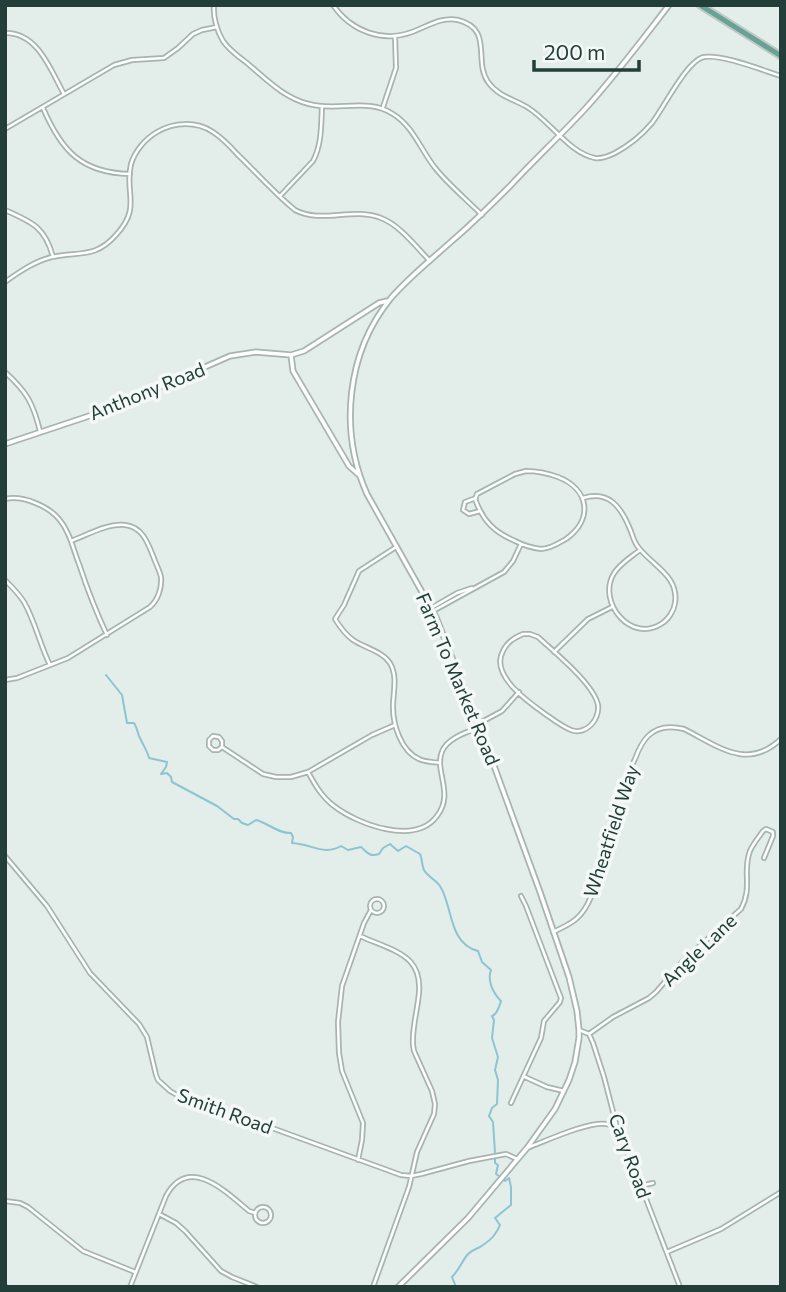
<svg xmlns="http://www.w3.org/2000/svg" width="786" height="1292" viewBox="0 0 786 1292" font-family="Commissioner,sans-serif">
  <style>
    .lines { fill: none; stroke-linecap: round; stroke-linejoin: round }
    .stream { stroke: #8cc5d1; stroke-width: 2 }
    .minor-casing { stroke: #a6b5b0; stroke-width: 6 }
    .tertiary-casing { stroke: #a6b5b0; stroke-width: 7 }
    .primary-casing { stroke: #c1c9c7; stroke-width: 9 }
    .minor { stroke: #fff; stroke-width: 2.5 }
    .tertiary { stroke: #fff; stroke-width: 3.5 }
    .primary { stroke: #68a294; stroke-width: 5 }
    .labels { text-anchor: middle; stroke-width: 7; stroke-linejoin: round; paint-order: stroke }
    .street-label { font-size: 19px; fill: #233e38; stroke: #f4f9f7 }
  </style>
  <rect width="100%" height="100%" fill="#e3ede9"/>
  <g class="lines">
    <path class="stream" d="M106,675L122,695L127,723H134C138,729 137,733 140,738C143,745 147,750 149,758L167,762L166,767L161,774L167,773L171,777L172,782L217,806L234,819H238L242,823L248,825L256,820C268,823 279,834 291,833L293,837L292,843C312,844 324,856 341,846L348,850L361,847C368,853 369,857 379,854L383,848L390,844L398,851L406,846L420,854C422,858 422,866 424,870C427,876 436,880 440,886C453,906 448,943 478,951L482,962L491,970C487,981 493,993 501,1001C499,1006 498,1014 492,1016L494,1020L492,1038L498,1057L495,1070L498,1080L497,1104L492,1108L489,1116L493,1122L495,1153
      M495,1159V1163L498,1165L496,1174L499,1176
      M456,1287L452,1277C459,1270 462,1261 468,1254C473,1249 478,1249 483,1245C491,1240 497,1233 500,1225L495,1218L511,1205V1187L509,1178L505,1181L504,1180"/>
    <defs>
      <path id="minor" d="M214,5C213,17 217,31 223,41C229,50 239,57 247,63C266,79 284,98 309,104C337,112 368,97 393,114C414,127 421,151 436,169C449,185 467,200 482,215
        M333,5C351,31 382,43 412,32C426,27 442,16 458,20C494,29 473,61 488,82C498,96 513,99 527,107C549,120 569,153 595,158C602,159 609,156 615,153C630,145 641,136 652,123C663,109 687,60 704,57C722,54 762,70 781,76
        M5,33C38,32 51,71 64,94
        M383,107L396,68L395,36
        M43,108C61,150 81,173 130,174
        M5,129L114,65L132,60L164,58L178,48L193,34L202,30L217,27
        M280,196L313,161C322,144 321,125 322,106
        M5,210C32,222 45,227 53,257
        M5,282C19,272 35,261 52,257C78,251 95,259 116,235C142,207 124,193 131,164C135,151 145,139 157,132C174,122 196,121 213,132C222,138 230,146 237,154C256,172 274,193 295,210C321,224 353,207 381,218C400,225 416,247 430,261
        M5,372C27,392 33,403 40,431
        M526,471C537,471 547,473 558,477C589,489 594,519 566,539C559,543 550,549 541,549C532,548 523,545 515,541C494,532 483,521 475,499L477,494L515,474Z
        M476,498L465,502L463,510L469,514L480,511
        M583,498C609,490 621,507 630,529C633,536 634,543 639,548C653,566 679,576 675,603C674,611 668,620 661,624C631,643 598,603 613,575C618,565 631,557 640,550
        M5,499C23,495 48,506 59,519C70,532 73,549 79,564C87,588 96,612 107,635
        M396,547L359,571L344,605L335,619C340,627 346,635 353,640C365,648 382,651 390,663C398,677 393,692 393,707C393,725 401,751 419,759C425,762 433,762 440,763
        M5,580C12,587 19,594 24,602C35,621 40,645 50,665
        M431,608L457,593L472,588
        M433,611L504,572L513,561L521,544
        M523,634H530L538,637C554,652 594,684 598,705C599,712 596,720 591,725C586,730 578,733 571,730C563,727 555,721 548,716C531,704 489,676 503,651C507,642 514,638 523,634Z
        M554,652L588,619L612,607
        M5,680L17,678L68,658L150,607C158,600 162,588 161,577C160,572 157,566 155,561C149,546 144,527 125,525C108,523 87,535 71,541
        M478,724L502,711L519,692
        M222,747L218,750H213L209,746V740L213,736L219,737L222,741V747L263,774L276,777H291L308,772L372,735L395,725
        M308,772C315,785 322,797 334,806C357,824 415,846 437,816C463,783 406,749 479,728
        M5,856L47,906L90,973L139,1024L147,1037L156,1075L158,1080L170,1091L177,1095L272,1128L401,1175L411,1176L421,1174L469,1161L506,1154L517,1159
        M370 906a7 7 0 1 1 14 0a7 7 0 1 1-14 0Z
        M553,932C573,923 582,918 591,897C604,851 614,802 635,759C638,751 642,742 648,736C658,726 672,726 684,729C718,746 747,771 781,739
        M360,936C396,952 426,955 418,1001C416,1016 412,1030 413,1045L414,1051L432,1091L435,1104L434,1114L417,1152L409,1187L373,1287
        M579,1030L589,1034L593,1043L604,1077L618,1131L641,1186L680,1287
        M589,1034L613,1017L649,998L656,992L683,961L741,909C753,887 742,871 750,851C753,844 759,837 763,831L766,829L773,832V836L764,858
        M525,1077L547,1087L564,1091
        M511,1103L541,1038L544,1021L560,1002L561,998L526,906L521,896
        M527,1148C546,1141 588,1121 607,1124C611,1125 613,1127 616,1129
        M358,1160L362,1140L363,1123L342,1071L339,1053L338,1022L342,986L364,923L371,910
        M641,1186L653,1183
        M5,1201L20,1203L28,1207L83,1251L135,1272
        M255 1215a8 8 0 1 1 16 0a8 8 0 1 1-16 0Z
        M161,1215L176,1223L185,1231L221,1271L232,1277L257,1287
        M667,1252L721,1229L781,1192
        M5,1286L6,1287
        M130,1287L166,1196C189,1154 226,1192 249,1211L255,1213"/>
      <path id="tertiary" d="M291,355L293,371L349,466L359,475
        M5,444L107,410L230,356L256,352L291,355L304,351L379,303L387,301
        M398,1287L468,1218L527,1148L555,1109L569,1080L575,1062L579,1038V1030L577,1011L569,977L540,892L489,752L436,617L367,494C339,431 346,353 391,298C409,277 432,259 453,240C473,223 492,204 511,185C535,159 561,135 585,109C615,76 642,40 669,5"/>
      <path id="primary" d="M700,5L781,56"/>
    </defs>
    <use href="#minor" class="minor-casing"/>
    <use href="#tertiary" class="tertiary-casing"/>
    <use href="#primary" class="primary-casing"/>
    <use href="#minor" class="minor"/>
    <use href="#tertiary" class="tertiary"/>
    <use href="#primary" class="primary"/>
  </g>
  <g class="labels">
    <g class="street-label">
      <text transform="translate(147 391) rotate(-22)" y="7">Anthony Road</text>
      <text transform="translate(458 679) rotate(67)" y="7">Farm To Market Road</text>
      <text transform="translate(611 831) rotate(-72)" y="7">Wheatfield Way</text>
      <text transform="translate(699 950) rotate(-44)" y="7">Angle Lane</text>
      <text transform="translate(225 1111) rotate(20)" y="7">Smith Road</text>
      <text transform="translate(630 1156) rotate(70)" y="7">Cary Road</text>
    </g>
  </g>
  <rect width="786" height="1292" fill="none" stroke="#233e38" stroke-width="14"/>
  <path d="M534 60v10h105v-10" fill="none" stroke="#233e38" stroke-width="3.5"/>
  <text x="544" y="60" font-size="21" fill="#233e38" stroke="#f4f9f7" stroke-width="5" paint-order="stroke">200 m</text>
</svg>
